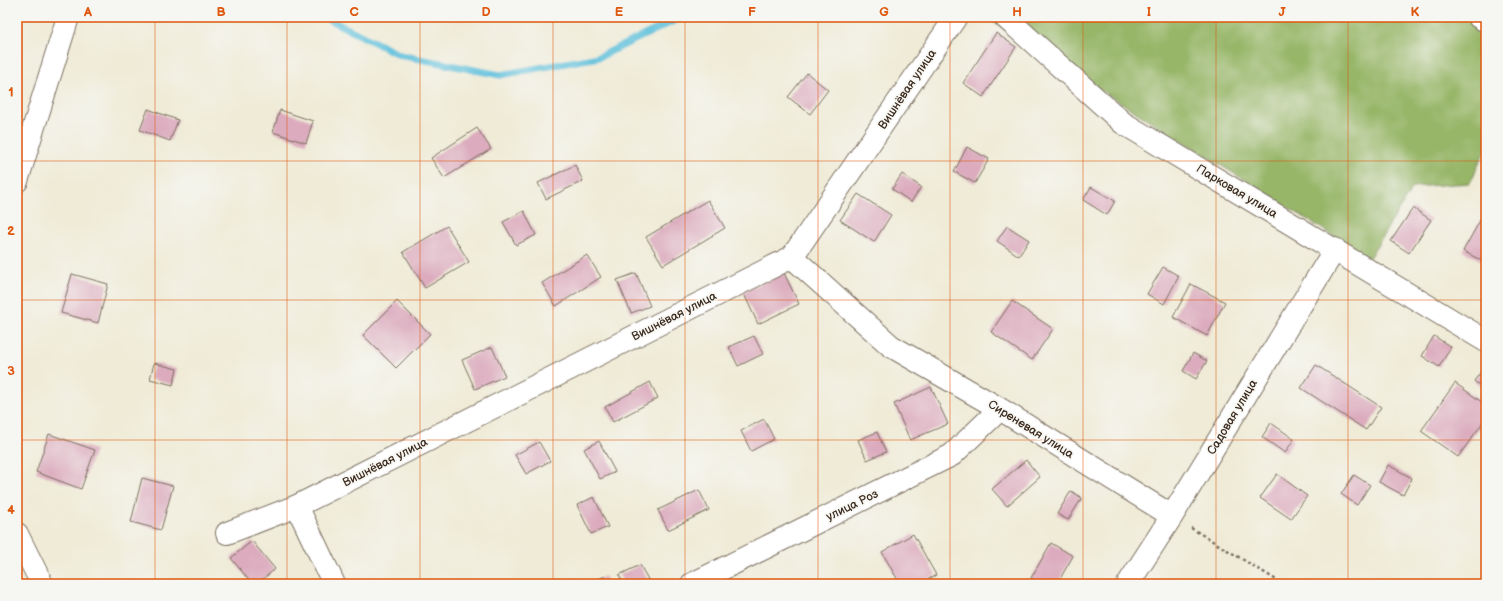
<svg xmlns="http://www.w3.org/2000/svg" width="1503" height="601" viewBox="0 0 1503 601" font-family="'Balsamiq Sans',sans-serif">
  <style>
    .forest { fill: #97b668; stroke: #697043 }
    .lines { fill: none; stroke-linecap: round; stroke-linejoin: round }
    .stream { stroke: #5dc0db; stroke-width: 7 }
    .building { fill: #dcacbe }
    .street-casing { stroke: #7a6e5f; stroke-width: 24 }
    .path { stroke: #7a6e5f; stroke-width: 2.5; stroke-dasharray: 3 3; stroke-linecap: butt }
    .street { stroke: #fff; stroke-width: 22 }
    .grid { fill: none; stroke: #df570d; stroke-width: 1; stroke-opacity: 0.55 }
    .labels { text-anchor: middle; stroke-width: 3.5; stroke-linejoin: round; paint-order: stroke }
    .street-label { font-size: 12px; fill: #3b2a1e; stroke: #f6f6f2 }
    .neatline { fill: none; stroke: #df570d; stroke-width: 1.5 }
    .grid-label { font-size: 13px; text-anchor: middle; font-weight: bold; fill: #df570d }
  </style>
  <rect width="100%" height="100%" fill="#f6f6f2"/>
  <filter id="ink" filterUnits="userSpaceOnUse"><feTurbulence type="fractalNoise" baseFrequency=".025" numOctaves="2"/><feDisplacementMap in="SourceGraphic" scale="8" xChannelSelector="R" yChannelSelector="G"/><feConvolveMatrix kernelMatrix="1 2 1 2 8 2 1 2 1" color-interpolation-filters="sRGB"/></filter>
  <filter id="wash" filterUnits="userSpaceOnUse"><feTurbulence type="fractalNoise" baseFrequency=".012" numOctaves="4" result="noise"/><feDisplacementMap in="SourceGraphic" scale="16" xChannelSelector="R" yChannelSelector="G"/><feGaussianBlur stdDeviation="0.9" result="paint"/><feColorMatrix in="noise" values="0 0 0 0 0 0 0 0 0 0 0 0 0 0 0 0 0 1.4 0 .05"/><feComposite in="paint" operator="in"/></filter>
  <g filter="url(#wash)">
    <rect width="100%" height="100%" fill="#efebd7"/>
    <path class="forest" d="M984,17H1486V149L1470,183L1413,187L1369,258Z"/>
    <g class="lines">
      <path class="stream" d="M324,17L400,55L500,75L599,57L682,17"/>
    </g>
    <g id="blocks">
      <path class="building" d="M996,33L1016,47L983,97L963,83Z
        M807,73L828,90L810,114L788,97Z
        M148,109L178,120L170,141L140,130Z
        M280,110L313,121L306,143L273,132Z
        M477,128L491,149L444,178L431,158Z
        M967,147L989,159L975,183L954,172Z
        M575,165L583,181L546,199L538,183Z
        M902,174L921,187L911,202L892,189Z
        M1091,187L1115,201L1107,215L1083,200Z
        M858,194L891,215L874,242L840,220Z
        M708,200L725,228L663,265L646,237Z
        M1413,208L1431,220L1409,253L1391,241Z
        M1486,210V263L1463,251Z
        M524,211L536,235L516,245L503,222Z
        M447,226L469,262L425,288L403,252Z
        M1007,226L1029,240L1019,256L997,241Z
        M587,255L601,277L556,306L542,283Z
        M1163,267L1179,276L1164,304L1147,294Z
        M636,273L650,306L631,313L617,280Z
        M784,273L799,304L758,324L743,292Z
        M72,274L108,284L98,323L61,313Z
        M1191,284L1225,302L1207,336L1173,317Z
        M397,301L430,334L396,368L363,335Z
        M1012,301L1053,329L1032,360L991,332Z
        M754,336L763,354L738,366L729,347Z
        M1434,336L1451,347L1439,367L1422,356Z
        M492,347L505,376L475,389L462,360Z
        M1193,353L1207,361L1196,379L1183,371Z
        M154,363L177,369L173,385L150,379Z
        M1316,365L1381,407L1366,430L1301,388Z
        M1486,365V390L1474,381Z
        M650,382L658,398L613,422L605,407Z
        M1455,383L1486,405V418L1458,457L1421,431Z
        M931,387L948,424L910,440L894,404Z
        M764,419L774,439L751,451L741,431Z
        M1271,423L1294,439L1285,453L1262,437Z
        M877,432L886,452L867,460L858,440Z
        M49,434L95,450L81,489L36,472Z
        M599,441L615,472L600,479L584,449Z
        M539,442L550,461L526,474L515,455Z
        M1026,460L1040,477L1007,506L992,489Z
        M1388,465L1412,478L1403,495L1379,482Z
        M1277,474L1307,496L1291,519L1260,498Z
        M1354,475L1370,485L1357,505L1341,494Z
        M142,478L173,486L161,530L131,522Z
        M699,490L709,510L668,530L658,510Z
        M1071,491L1082,498L1068,520L1057,514Z
        M594,497L608,527L591,534L577,505Z
        M913,534L936,575L920,584H900L882,552Z
        M252,541L275,569L257,584H252L231,558Z
        M1051,543L1073,556L1057,584H1042L1031,578Z
        M640,565L650,583L624,584L619,575Z
        M605,576L609,584H589Z"/>
    </g>
  </g>
  <g filter="url(#ink)">
    <use href="#blocks" fill-opacity="0" stroke="#7a6e5f" stroke-width="1"/>
    <g class="lines">
      <defs>
        <path id="street" d="M1005,17L1123,123L1486,341
          M1479,17L1486,21
          M17,181L68,17
          M792,257L891,346L1000,409L1172,516
          M297,506L334,584
          M227,533L297,506L792,257L956,17
          M17,534L42,584
          M692,584L952,455L1000,409
          M1128,584L1172,516L1335,249"/>
      </defs>
      <use href="#street" class="street-casing"/>
      <path class="path" d="M1191,528L1283,584"/>
      <use href="#street" class="street"/>
    </g>
  </g>
  <path class="grid" d="M155,17V584M287,17V584M420,17V584M553,17V584M685,17V584M818,17V584M950,17V584M1083,17V584M1216,17V584M1348,17V584M17,161H1486M17,300H1486M17,440H1486"/>
  <g class="labels">
    <g class="street-label">
      <text transform="translate(907 89) rotate(-56)" y="4">Вишнёвая улица</text>
      <text transform="translate(1237 191) rotate(31)" y="4">Парковая улица</text>
      <text transform="translate(674 316) rotate(-27)" y="4">Вишнёвая улица</text>
      <text transform="translate(1232 417) rotate(-59)" y="4">Садовая улица</text>
      <text transform="translate(1031 429) rotate(32)" y="4">Сиреневая улица</text>
      <text transform="translate(385 462) rotate(-27)" y="4">Вишнёвая улица</text>
      <text transform="translate(852 505) rotate(-26)" y="4">улица Роз</text>
    </g>
  </g>
  <rect width="1503" height="601" fill="none" stroke="#f6f6f2" stroke-width="44"/>
  <rect x="22" y="22" width="1459" height="557" class="neatline"/>
  <g class="grid-label">
    <text x="88" y="16">A</text>
    <text x="221" y="16">B</text>
    <text x="354" y="16">C</text>
    <text x="486" y="16">D</text>
    <text x="619" y="16">E</text>
    <text x="752" y="16">F</text>
    <text x="884" y="16">G</text>
    <text x="1017" y="16">H</text>
    <text x="1149" y="16">I</text>
    <text x="1282" y="16">J</text>
    <text x="1415" y="16">K</text>
    <text x="11" y="96">1</text>
    <text x="11" y="235">2</text>
    <text x="11" y="375">3</text>
    <text x="11" y="514">4</text>
  </g>
</svg>
